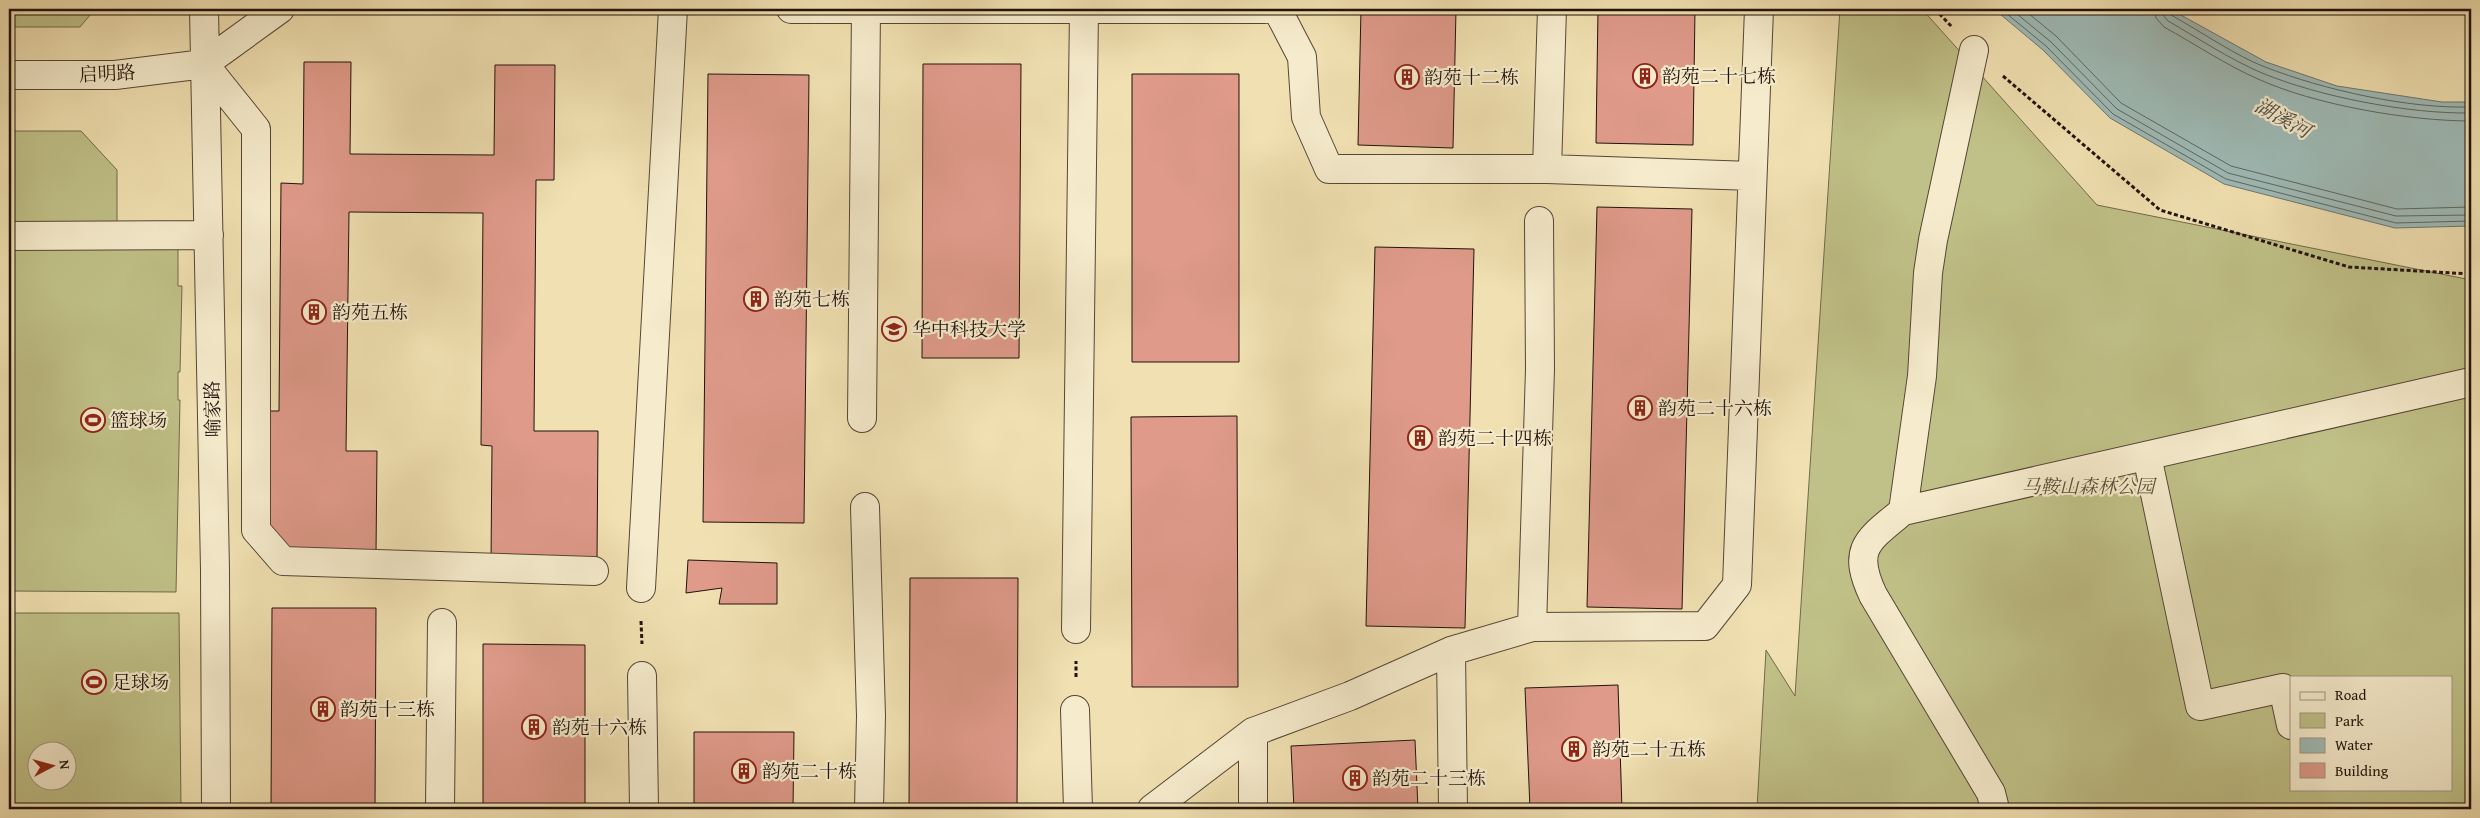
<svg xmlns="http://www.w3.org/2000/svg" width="2480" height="818" viewBox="0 0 2480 818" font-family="'Gentium Book Plus','Noto Serif SC',serif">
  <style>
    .green { fill: #c0c188; stroke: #706a4a; fill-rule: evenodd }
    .water { fill: #9fbbb7; stroke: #6d7773 }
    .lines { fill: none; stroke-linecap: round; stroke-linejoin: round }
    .shore { stroke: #606662; stroke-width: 1 }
    .building { fill: #df9a8a; stroke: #21120c }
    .minor-casing { stroke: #554636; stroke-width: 30 }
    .path { stroke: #21120c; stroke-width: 3; stroke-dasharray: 4 2.5; stroke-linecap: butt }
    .minor { stroke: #f6eccd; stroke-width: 28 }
    .labels { text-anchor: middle; stroke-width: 4.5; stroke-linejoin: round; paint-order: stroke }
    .street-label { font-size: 19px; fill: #21120c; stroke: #f6eccd }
    .poi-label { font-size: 19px; fill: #21120c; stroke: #f6eccd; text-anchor: start }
    .park-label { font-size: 19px; font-style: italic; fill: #594f37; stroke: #f6eccd }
    .water-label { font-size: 20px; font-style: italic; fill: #4d4d48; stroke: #f6eccd }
  </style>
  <rect width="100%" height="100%" fill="#f1e1b2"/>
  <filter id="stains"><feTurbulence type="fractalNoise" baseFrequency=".004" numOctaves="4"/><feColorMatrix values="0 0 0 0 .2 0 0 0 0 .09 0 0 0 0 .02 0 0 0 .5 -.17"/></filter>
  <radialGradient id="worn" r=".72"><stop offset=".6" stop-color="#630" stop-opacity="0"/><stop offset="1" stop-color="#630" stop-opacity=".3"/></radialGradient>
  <path class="green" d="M9,9H95L80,27H9Z
    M1840,9H1922L2097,205L2471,280V809H1757L1766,650L1795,696ZM2291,677H2451V789H2291Z
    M9,131H81L117,170V226L9,225Z
    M9,248H178V286H182L180,372H178V400H180L176,592L9,591Z
    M9,613H179L181,809H9ZM38,750H68V780H38Z"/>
  <path class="water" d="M1994,9H2170L2266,62L2337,86L2442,102H2471V226L2395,228L2224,184L2110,118L2043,50Z"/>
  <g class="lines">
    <path class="shore" d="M2001,9L2046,46L2113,114L2226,179L2396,223L2471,221
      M2011,9L2051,42L2117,109L2228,173L2396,216L2471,215
      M2023,9L2056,36L2121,103L2231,166L2397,209L2471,207
      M2155,9L2156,18L2164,27C2195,44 2226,65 2258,79C2315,105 2409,121 2471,121
      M2162,9L2163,15L2168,21C2198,38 2229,59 2262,73C2320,97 2409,114 2471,113
      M2168,9L2171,15C2200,31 2236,56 2265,67C2324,90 2409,109 2471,107"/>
  </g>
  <path class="building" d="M1361,9H1456L1453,148L1358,145Z
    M1598,9H1695L1693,145L1596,143Z
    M304,62H351L350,154L494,155L495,65H555L554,180H536L534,431H598L597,562L491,561L492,446L481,445L483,213L349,212L346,451H377L376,554L262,552L263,411H279L281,183L303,184Z
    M923,64H1021L1019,358H922Z
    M708,74L809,75L804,523L703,522Z
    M1132,74H1239V362H1132Z
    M1597,207L1692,209L1682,609L1587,607Z
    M1375,247L1474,249L1465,628L1366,626Z
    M1237,416L1238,687H1132L1131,417Z
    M688,560L777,563V604H719L722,588L686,593Z
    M910,578H1018L1017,809H909Z
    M272,608H376L375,809H271Z
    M483,644L585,645V809H483Z
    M1618,685L1622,809H1530L1525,688Z
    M694,732H794L793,809H694Z
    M1415,740L1418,809H1294L1291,746Z"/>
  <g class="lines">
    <defs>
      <path id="minor" d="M204,9L215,570L216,809
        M791,9H1265
        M1277,9L1302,57L1306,117L1329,169H1547L1752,176
        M1974,50L1933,240L1928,273L1922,376L1903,511C1868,540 1851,548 1873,595L1991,793L1995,809
        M204,64L256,129V530L283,561L594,571
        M9,75H115L204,64L280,9
        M1547,169L1552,9
        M9,236L209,235
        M862,418L866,9
        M2147,456L2200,706L2283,688L2291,725
        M865,507L871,716L869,809
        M1903,511L2471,382
        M641,588L673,9
        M1532,627L1540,369L1539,221
        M1076,629L1084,10
        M1451,651L1453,809
        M642,676L644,809
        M1075,710L1078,809
        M440,809L442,623
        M1152,809L1253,732L1350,696L1451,651L1532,627L1705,626L1737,585L1759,9
        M1253,809V732"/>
    </defs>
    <use href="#minor" class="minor-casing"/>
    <path class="path" d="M1935,9L1952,27
      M2003,76L2160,210L2349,267L2471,274
      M641,621L642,644
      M1076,677V661"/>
    <use href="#minor" class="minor"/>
  </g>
  <defs>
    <symbol id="building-ring" viewBox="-11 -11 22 22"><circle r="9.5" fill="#f6eccd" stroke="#8f2418" stroke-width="1.5"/><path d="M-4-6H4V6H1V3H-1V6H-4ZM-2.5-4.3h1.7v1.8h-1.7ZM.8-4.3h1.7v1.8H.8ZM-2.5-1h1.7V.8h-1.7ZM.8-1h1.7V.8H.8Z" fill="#8f2418"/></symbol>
    <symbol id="university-ring" viewBox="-11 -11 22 22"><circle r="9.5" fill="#f6eccd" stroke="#8f2418" stroke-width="1.5"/><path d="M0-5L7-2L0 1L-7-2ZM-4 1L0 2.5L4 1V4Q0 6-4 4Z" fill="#8f2418"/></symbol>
    <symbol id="stadium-ring" viewBox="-11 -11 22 22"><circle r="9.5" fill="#f6eccd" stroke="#8f2418" stroke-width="1.5"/><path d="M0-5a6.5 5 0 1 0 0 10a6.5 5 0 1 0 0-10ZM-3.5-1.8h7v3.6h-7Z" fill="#8f2418"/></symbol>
  </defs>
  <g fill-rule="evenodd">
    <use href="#building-ring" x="1631" y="62" width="28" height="28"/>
    <use href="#building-ring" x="1393" y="63" width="28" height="28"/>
    <use href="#building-ring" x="742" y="285" width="28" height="28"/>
    <use href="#building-ring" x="300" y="298" width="28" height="28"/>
    <use href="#university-ring" x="880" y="315" width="28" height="28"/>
    <use href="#building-ring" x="1626" y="394" width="28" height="28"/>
    <use href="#stadium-ring" x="79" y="406" width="28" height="28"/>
    <use href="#building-ring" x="1406" y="424" width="28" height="28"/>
    <use href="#stadium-ring" x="80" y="668" width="28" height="28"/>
    <use href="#building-ring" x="309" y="695" width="28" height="28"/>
    <use href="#building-ring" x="520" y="713" width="28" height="28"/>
    <use href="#building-ring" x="1560" y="735" width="28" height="28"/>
    <use href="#building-ring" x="730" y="757" width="28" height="28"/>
    <use href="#building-ring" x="1341" y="764" width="28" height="28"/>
  </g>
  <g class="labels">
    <g class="street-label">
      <text transform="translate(107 73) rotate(-3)" y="7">启明路</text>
      <text transform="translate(212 409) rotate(-91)" y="7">喻家路</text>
    </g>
    <g class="poi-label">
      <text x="1662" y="83">韵苑二十七栋</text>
      <text x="1424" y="84">韵苑十二栋</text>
      <text x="774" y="306">韵苑七栋</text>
      <text x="332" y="319">韵苑五栋</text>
      <text x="912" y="336">华中科技大学</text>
      <text x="1658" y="415">韵苑二十六栋</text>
      <text x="110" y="427">篮球场</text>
      <text x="1438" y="445">韵苑二十四栋</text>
      <text x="112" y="689">足球场</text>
      <text x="340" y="716">韵苑十三栋</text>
      <text x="552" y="734">韵苑十六栋</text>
      <text x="1592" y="756">韵苑二十五栋</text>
      <text x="762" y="778">韵苑二十栋</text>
      <text x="1372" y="785">韵苑二十三栋</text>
    </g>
    <g class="park-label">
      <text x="2088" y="493">马鞍山森林公园</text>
    </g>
    <g class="water-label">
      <text transform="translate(2283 118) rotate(29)" y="7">湖溪河</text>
    </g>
  </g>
  <rect width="2480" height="818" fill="none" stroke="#f1e1b2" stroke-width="30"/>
  <rect x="10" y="10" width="2460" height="798" fill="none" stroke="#21120c" stroke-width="2.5"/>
  <rect x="15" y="15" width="2450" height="788" fill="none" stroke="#21120c"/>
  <rect x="2290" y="676" width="162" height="115" fill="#f6eccd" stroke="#a19580"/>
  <rect x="2300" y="692" width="25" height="8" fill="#f6eccd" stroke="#a19580"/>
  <text x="2335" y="700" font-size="15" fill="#21120c">Road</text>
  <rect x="2300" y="713" width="25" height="15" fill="#c0c188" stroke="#a19580"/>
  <text x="2335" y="726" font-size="15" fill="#21120c">Park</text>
  <rect x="2300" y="738" width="25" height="15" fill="#9fbbb7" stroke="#a19580"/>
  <text x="2335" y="750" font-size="15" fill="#21120c">Water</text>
  <rect x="2300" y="763" width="25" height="15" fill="#df9a8a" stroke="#a19580"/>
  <text x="2335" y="776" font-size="15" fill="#21120c">Building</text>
  <g transform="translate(52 766) rotate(84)"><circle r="24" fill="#f6eccd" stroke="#a19580"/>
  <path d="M0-4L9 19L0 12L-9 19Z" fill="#8f2418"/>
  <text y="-8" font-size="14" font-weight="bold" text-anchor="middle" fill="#21120c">N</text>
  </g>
  <rect width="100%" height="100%" filter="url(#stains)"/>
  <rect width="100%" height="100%" fill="url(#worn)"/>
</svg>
